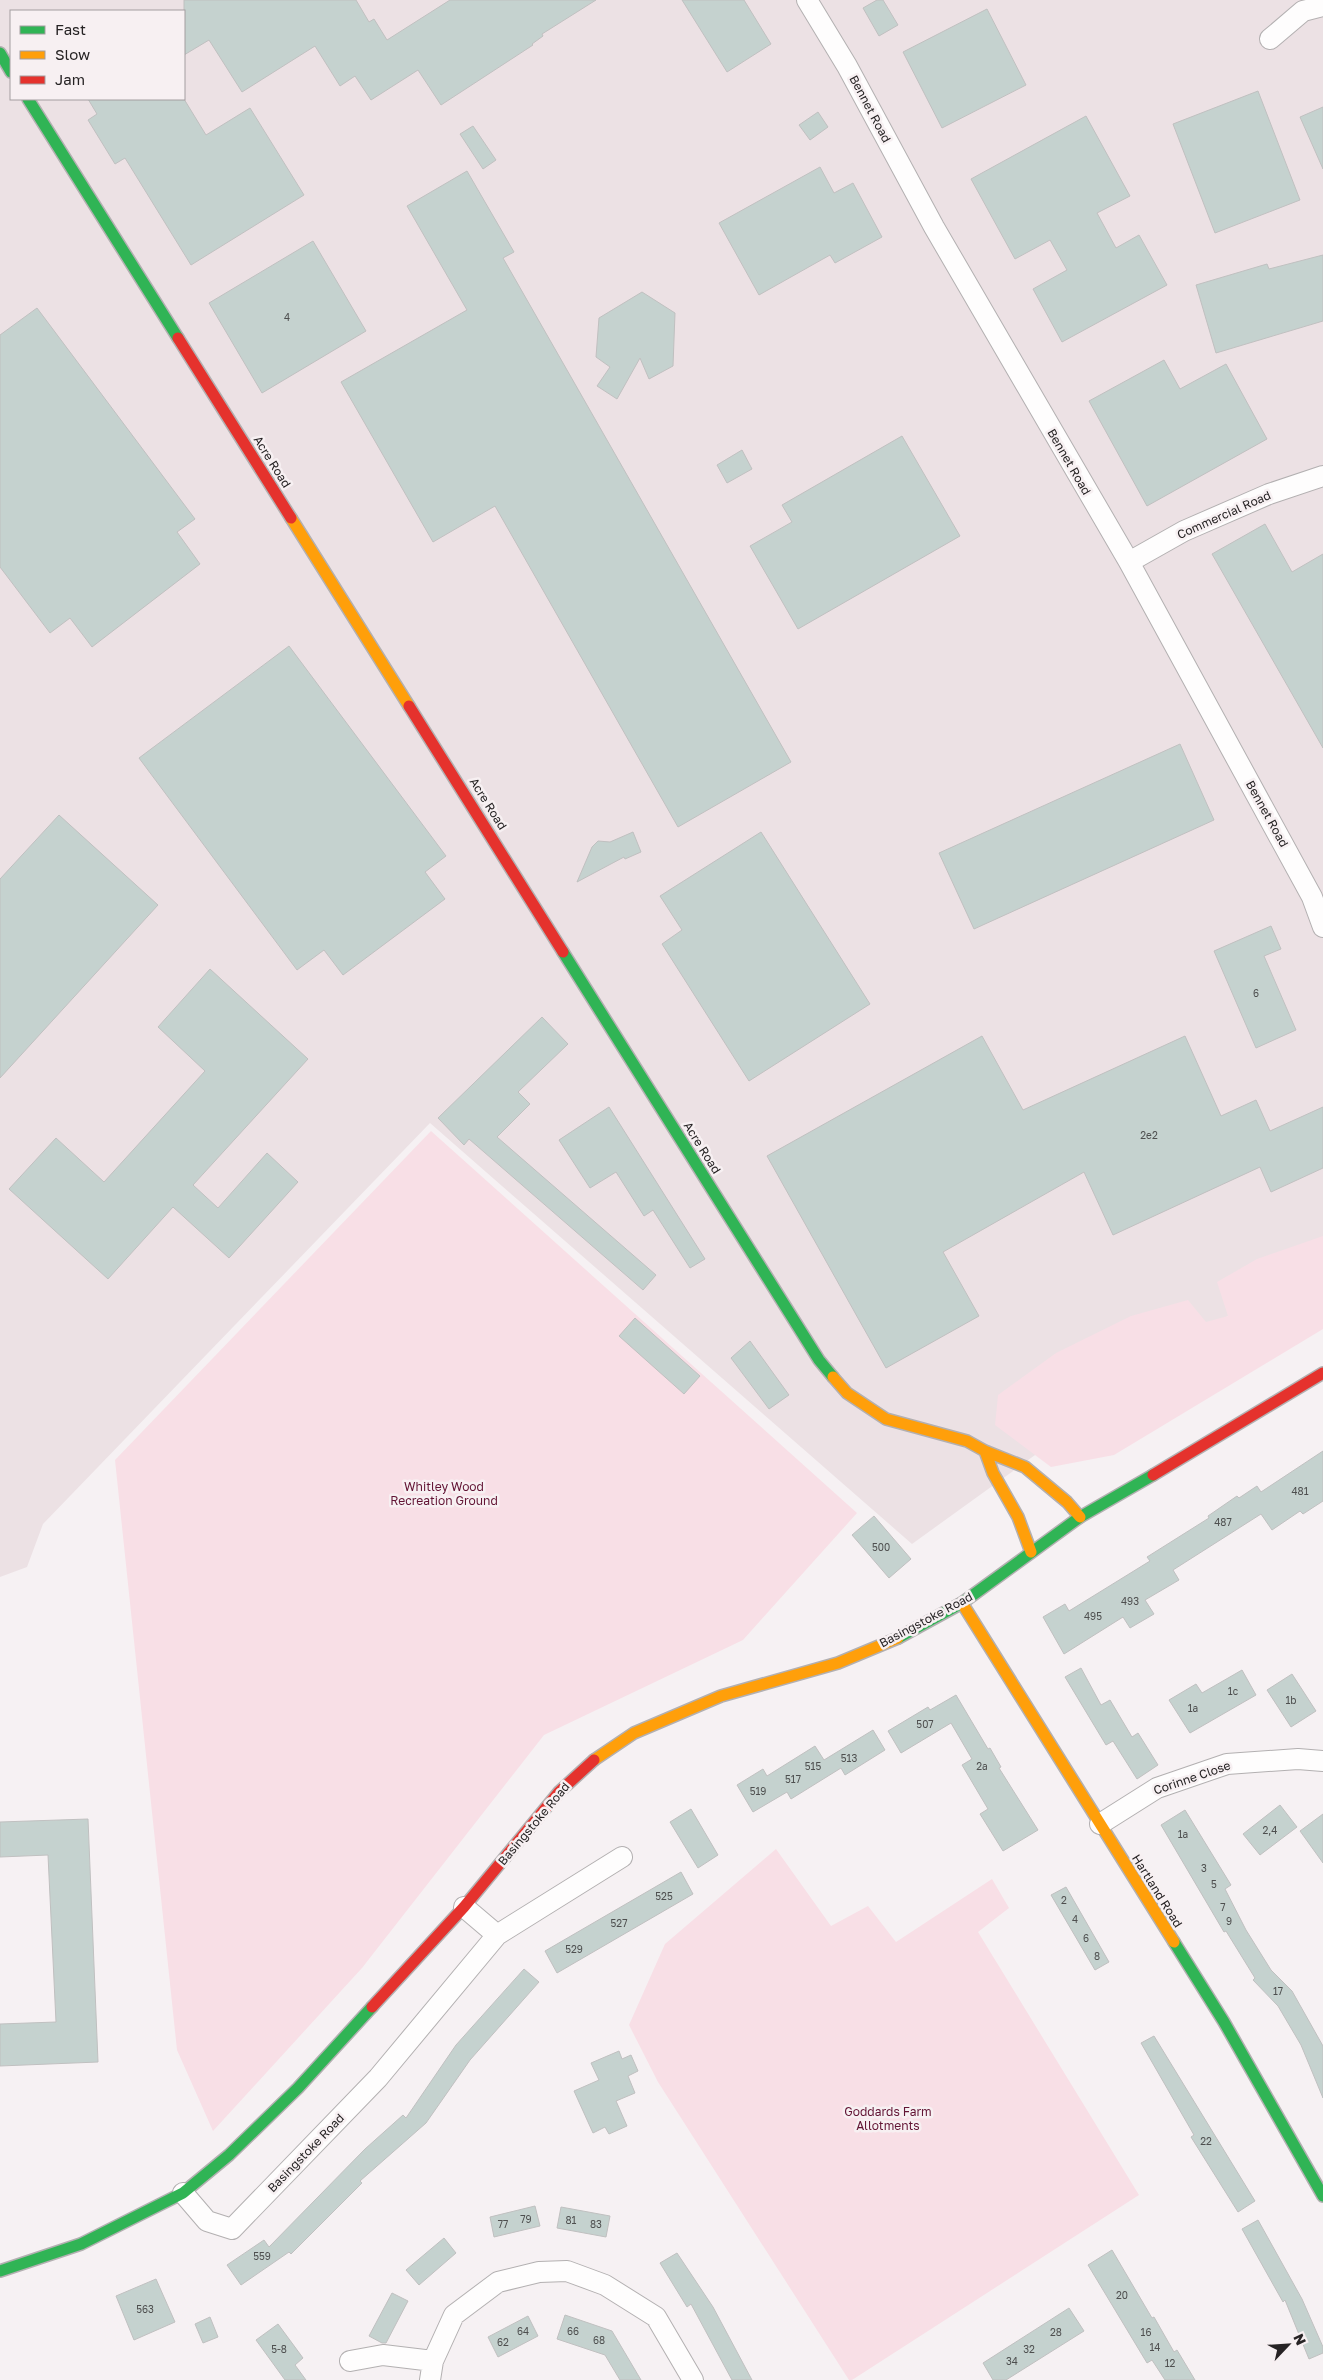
<svg xmlns="http://www.w3.org/2000/svg" width="1323" height="2380" viewBox="0 0 1323 2380" font-family="'Golos Text',sans-serif">
  <style>
    .built { fill: #ece1e4; fill-rule: evenodd }
    .green { fill: #f8dfe6 }
    .building { fill: #c5d2cf; stroke: #c0c0c0 }
    .lines { fill: none; stroke-linecap: round; stroke-linejoin: round }
    .street-casing { stroke: #b3b0b1; stroke-width: 22 }
    .fast-casing { stroke: #b3b0b1; stroke-width: 14 }
    .slow-casing { stroke: #b3b0b1; stroke-width: 14 }
    .jam-casing { stroke: #b3b0b1; stroke-width: 14 }
    .street { stroke: #fefdfd; stroke-width: 20 }
    .fast { stroke: #30b455; stroke-width: 11 }
    .slow { stroke: #ff9f0a; stroke-width: 11 }
    .jam { stroke: #e5322d; stroke-width: 11 }
    .labels { text-anchor: middle; stroke-width: 5; stroke-linejoin: round; paint-order: stroke }
    .number-label { font-size: 10px; fill: #4e4f4f }
    .street-label { font-size: 12px; fill: #262324; stroke: #f7f0f2 }
    .park-label { font-size: 12px; fill: #621434; stroke: #f7f0f2 }
  </style>
  <rect width="100%" height="100%" fill="#f6f1f3"/>
  <path class="built" d="M0,0H1323V1266L1229,1315L912,1544L430,1123L43,1524L27,1567L0,1577ZM11,11H184V99H11Z"/>
  <path class="green" d="M431,1131L857,1513L743,1640L544,1735L362,1968L213,2131L177,2050L115,1460Z
    M1323,1236V1329L1114,1455L1051,1467L995,1425L998,1395L1056,1353L1131,1316L1188,1300L1206,1322L1228,1316L1217,1282L1257,1259Z
    M776,1849L831,1926L868,1906L896,1942L992,1879L1009,1908L978,1932L1139,2195L852,2380H849L658,2082L629,2025L665,1944Z"/>
  <path class="building" d="M184,0H356L369,22L374,19L387,40L450,0H596L542,34L543,36L532,44L533,45L441,105L418,70L371,100L355,76L340,86L315,46L242,92L209,40L184,55Z
    M682,0H744L771,44L727,72Z
    M877,0H883L898,25L879,36L863,8Z
    M987,9L1026,85L942,128L903,52Z
    M1258,91L1300,200L1215,233L1173,124Z
    M88,99H184L206,135L250,108L304,195L191,265L125,158L115,164L88,120L97,114Z
    M1323,107V169L1300,117Z
    M818,112L828,127L810,140L799,125Z
    M1086,116L1130,196L1097,213L1116,248L1139,235L1167,285L1062,342L1033,289L1067,270L1050,240L1015,259L971,179Z
    M473,126L496,160L483,169L460,134Z
    M820,167L834,193L853,183L882,237L835,263L830,255L759,295L719,223Z
    M467,171L514,252L503,258L791,762L678,827L495,506L433,542L341,382L467,310L407,206Z
    M313,241L366,331L262,393L209,303Z
    M1323,255V321L1216,353L1196,285L1267,264L1269,269Z
    M642,292L675,313L673,366L649,379L640,358L617,399L597,386L610,367L596,357L599,318Z
    M37,308L195,519L177,532L200,564L92,647L70,618L50,633L0,567V335Z
    M1164,360L1180,389L1226,364L1267,439L1147,506L1089,401Z
    M902,436L960,536L798,629L750,546L792,522L782,505Z
    M742,450L752,469L727,483L717,465Z
    M1265,524L1292,572L1323,554V748L1212,554Z
    M289,646L446,856L425,872L445,899L343,975L324,950L297,970L139,758Z
    M1180,744L1214,820L974,929L939,853Z
    M59,815L158,905L0,1078V879Z
    M633,832L641,852L625,859L624,857L577,882L592,847L598,841L610,842Z
    M761,832L870,1004L749,1081L662,944L682,930L660,896Z
    M1271,926L1281,949L1264,956L1296,1030L1256,1048L1214,951Z
    M210,969L308,1059L193,1185L218,1208L267,1153L298,1182L229,1258L173,1207L108,1279L9,1189L56,1138L104,1182L205,1071L158,1027Z
    M542,1017L568,1044L518,1092L530,1104L497,1137L656,1275L643,1290L469,1139L464,1145L438,1118Z
    M982,1036L1023,1110L1185,1036L1221,1116L1256,1100L1270,1131L1323,1107V1168L1271,1192L1260,1167L1113,1235L1084,1172L943,1252L979,1316L886,1368L767,1156Z
    M609,1107L705,1259L690,1268L653,1210L644,1216L616,1172L590,1188L559,1140Z
    M635,1318L700,1376L684,1394L619,1336Z
    M750,1341L789,1395L769,1409L731,1358Z
    M1323,1451V1501L1303,1514L1300,1511L1272,1530L1261,1514L1173,1570L1179,1580L1145,1600L1154,1614L1130,1628L1123,1617L1064,1654L1043,1617L1065,1604L1069,1611L1150,1561L1147,1557L1209,1518L1208,1516L1237,1496L1239,1498L1257,1486L1261,1492Z
    M874,1516L911,1559L889,1578L852,1535Z
    M1081,1668L1101,1705L1110,1700L1132,1737L1138,1733L1158,1765L1137,1779L1113,1741L1106,1745L1065,1677Z
    M1242,1670L1256,1695L1190,1733L1169,1700L1196,1684L1202,1693Z
    M1292,1674L1316,1711L1291,1727L1267,1690Z
    M956,1695L988,1749L990,1748L1001,1767L999,1768L1038,1830L1003,1851L980,1814L988,1809L962,1765L972,1759L951,1723L901,1753L888,1731L928,1707L930,1710Z
    M873,1730L885,1750L845,1775L841,1768L791,1799L787,1792L753,1812L737,1785L763,1769L767,1776L815,1746L824,1760Z
    M1280,1805L1297,1827L1260,1855L1243,1834Z
    M691,1809L718,1855L698,1868L670,1822Z
    M1185,1810L1231,1885L1225,1889L1246,1930L1271,1970L1292,1991L1323,2046V2098L1301,2045L1278,2006L1253,1980L1255,1978L1226,1931L1224,1932L1161,1825Z
    M1323,1814V1863L1300,1831Z
    M88,1819L98,2062L0,2066V2024L56,2022L48,1855L0,1857V1822Z
    M681,1872L693,1894L557,1973L545,1951Z
    M1066,1887L1109,1962L1095,1970L1051,1895Z
    M524,1969L539,1982L470,2060L426,2123L360,2181L362,2183L291,2254L289,2252L241,2285L227,2265L264,2240L269,2247L365,2149L403,2115L406,2118L456,2045Z
    M1154,2036L1255,2201L1238,2212L1191,2137L1194,2135L1141,2043Z
    M619,2051L622,2059L631,2055L638,2071L628,2076L635,2093L616,2101L627,2126L609,2134L605,2127L593,2133L574,2091L599,2080L591,2063Z
    M535,2206L540,2226L494,2237L490,2217Z
    M561,2207L610,2216L606,2237L557,2228Z
    M1258,2220L1302,2299L1323,2347V2353L1309,2359L1285,2300L1283,2302L1242,2229Z
    M444,2238L456,2253L419,2285L406,2270Z
    M1112,2250L1152,2318L1154,2317L1174,2352L1177,2350L1195,2380H1165L1152,2360L1147,2363L1088,2265Z
    M677,2253L713,2307L752,2380H732L691,2304L687,2307L660,2263Z
    M156,2279L175,2322L134,2340L116,2296Z
    M392,2293L408,2301L386,2343H382L369,2336Z
    M1069,2308L1084,2331L1006,2380H993L983,2363Z
    M565,2315L612,2331L641,2380H620L605,2355L557,2339Z
    M528,2316L538,2336L498,2357L488,2337Z
    M210,2317L218,2337L203,2343L195,2324Z
    M278,2324L303,2358L295,2365L306,2380H285L256,2340Z"/>
  <g class="lines">
    <defs>
      <path id="street" d="M807,0L847,66L934,227L1129,562L1312,897L1323,927
        M1270,39L1303,11L1323,6
        M1129,562L1184,531L1269,494L1323,476
        M1100,1824L1157,1788L1227,1764L1298,1759L1323,1761
        M464,1907L497,1935
        M183,2193L207,2221L232,2229L378,2078L497,1935L622,1857
        M350,2361L383,2355L433,2361
        M430,2380L433,2361L454,2315L498,2282L539,2272L567,2271L605,2285L656,2317L693,2380"/>
      <path id="fast" d="M0,53L11,72
        M28,99L178,338
        M563,952L819,1360L833,1377
        M898,1638L962,1603L1080,1517L1153,1475
        M1174,1942L1224,2022L1323,2196
        M0,2271L81,2244L183,2193L229,2155L298,2088L372,2007"/>
      <path id="slow" d="M291,518L409,706
        M833,1377L847,1393L886,1419L967,1441L985,1451L1025,1467L1067,1502L1080,1517
        M985,1451L993,1473L1018,1517L1031,1552
        M962,1603L1174,1942
        M594,1760L634,1733L721,1696L838,1663L898,1638"/>
      <path id="jam" d="M178,338L291,518
        M409,706L563,952
        M1153,1475L1323,1373
        M372,2007L464,1907L559,1792L594,1760"/>
    </defs>
    <use href="#street" class="street-casing"/>
    <use href="#fast" class="fast-casing"/>
    <use href="#slow" class="slow-casing"/>
    <use href="#jam" class="jam-casing"/>
    <use href="#street" class="street"/>
    <use href="#fast" class="fast"/>
    <use href="#slow" class="slow"/>
    <use href="#jam" class="jam"/>
  </g>
  <g class="labels">
    <g class="number-label">
      <text x="287" y="321">4</text>
      <text x="1256" y="997">6</text>
      <text x="1149" y="1139">2e2</text>
      <text x="1300" y="1495">481</text>
      <text x="1223" y="1526">487</text>
      <text x="881" y="1551">500</text>
      <text x="1130" y="1605">493</text>
      <text x="1093" y="1620">495</text>
      <text x="1233" y="1695">1c</text>
      <text x="1291" y="1704">1b</text>
      <text x="1193" y="1712">1a</text>
      <text x="925" y="1728">507</text>
      <text x="849" y="1762">513</text>
      <text x="813" y="1770">515</text>
      <text x="982" y="1770">2a</text>
      <text x="793" y="1783">517</text>
      <text x="758" y="1795">519</text>
      <text x="1270" y="1834">2,4</text>
      <text x="1183" y="1838">1a</text>
      <text x="1204" y="1872">3</text>
      <text x="1214" y="1888">5</text>
      <text x="664" y="1900">525</text>
      <text x="1064" y="1904">2</text>
      <text x="1223" y="1911">7</text>
      <text x="1075" y="1923">4</text>
      <text x="1229" y="1925">9</text>
      <text x="619" y="1927">527</text>
      <text x="1086" y="1942">6</text>
      <text x="574" y="1953">529</text>
      <text x="1097" y="1960">8</text>
      <text x="1278" y="1995">17</text>
      <text x="1206" y="2145">22</text>
      <text x="526" y="2223">79</text>
      <text x="571" y="2224">81</text>
      <text x="503" y="2228">77</text>
      <text x="596" y="2228">83</text>
      <text x="262" y="2260">559</text>
      <text x="1122" y="2299">20</text>
      <text x="145" y="2313">563</text>
      <text x="523" y="2335">64</text>
      <text x="573" y="2335">66</text>
      <text x="1056" y="2336">28</text>
      <text x="1146" y="2336">16</text>
      <text x="599" y="2344">68</text>
      <text x="503" y="2346">62</text>
      <text x="1155" y="2351">14</text>
      <text x="279" y="2353">5-8</text>
      <text x="1029" y="2353">32</text>
      <text x="1012" y="2365">34</text>
      <text x="1170" y="2367">12</text>
    </g>
    <g class="street-label">
      <text transform="translate(870 109) rotate(62)" y="4">Bennet Road</text>
      <text transform="translate(272 462) rotate(58)" y="4">Acre Road</text>
      <text transform="translate(1069 462) rotate(60)" y="4">Bennet Road</text>
      <text transform="translate(1224 515) rotate(-24)" y="4">Commercial Road</text>
      <text transform="translate(488 804) rotate(58)" y="4">Acre Road</text>
      <text transform="translate(1267 814) rotate(61)" y="4">Bennet Road</text>
      <text transform="translate(702 1148) rotate(58)" y="4">Acre Road</text>
      <text transform="translate(926 1620) rotate(-28)" y="4">Basingstoke Road</text>
      <text transform="translate(1192 1778) rotate(-19)" y="4">Corinne Close</text>
      <text transform="translate(534 1824) rotate(-50)" y="4">Basingstoke Road</text>
      <text transform="translate(1157 1891) rotate(58)" y="4">Hartland Road</text>
      <text transform="translate(306 2153) rotate(-46)" y="4">Basingstoke Road</text>
    </g>
    <g class="park-label">
      <text x="444" y="1491">Whitley Wood<tspan x="444" dy="14">Recreation Ground</tspan></text>
      <text x="888" y="2116">Goddards Farm<tspan x="888" dy="14">Allotments</tspan></text>
    </g>
  </g>
  <rect x="10" y="10" width="175" height="90" fill="#f7f0f2" stroke="#a39ea0"/>
  <rect x="20" y="26" width="25" height="8" fill="#30b455" stroke="#a39ea0"/>
  <text x="55" y="35" font-size="15" fill="#262324">Fast</text>
  <rect x="20" y="51" width="25" height="8" fill="#ff9f0a" stroke="#a39ea0"/>
  <text x="55" y="60" font-size="15" fill="#262324">Slow</text>
  <rect x="20" y="76" width="25" height="8" fill="#e5322d" stroke="#a39ea0"/>
  <text x="55" y="85" font-size="15" fill="#262324">Jam</text>
  <g transform="translate(1288 2345) rotate(65)" stroke="#f7f0f2" stroke-width="4" paint-order="stroke">
  <path d="M0-4L9 19L0 12L-9 19Z" fill="#262324"/>
  <text y="-8" font-size="14" font-weight="bold" text-anchor="middle" fill="#262324">N</text>
  </g>
</svg>
